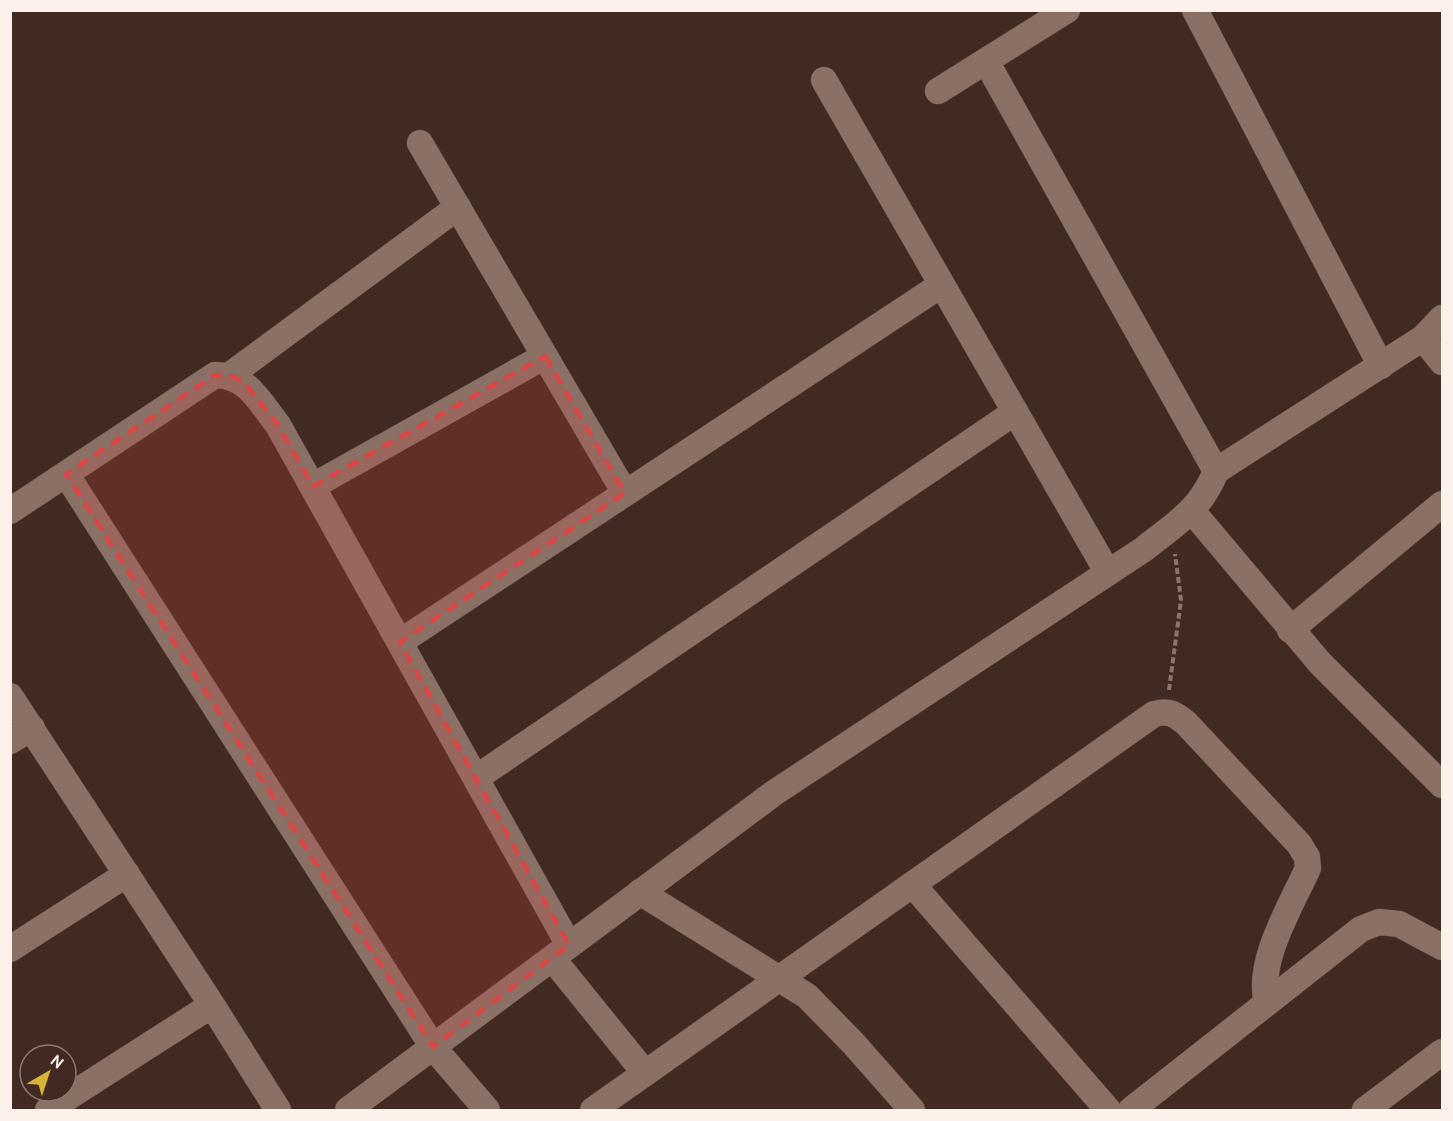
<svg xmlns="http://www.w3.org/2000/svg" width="1453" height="1121" viewBox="0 0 1453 1121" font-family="Cabin,sans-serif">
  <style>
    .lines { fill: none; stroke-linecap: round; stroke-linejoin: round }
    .minor-casing { stroke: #5a4840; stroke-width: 27 }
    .path { stroke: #89766f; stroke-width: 4; stroke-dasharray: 6 3; stroke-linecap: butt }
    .minor { stroke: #8a7065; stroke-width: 26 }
    .marked { fill: #dc4645; fill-opacity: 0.2; stroke: #dc4645; stroke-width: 4.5; stroke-dasharray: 12 8; stroke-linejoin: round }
  </style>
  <rect width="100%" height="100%" fill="#402a21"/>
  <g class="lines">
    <defs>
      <path id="minor" d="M1195,10L1381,366
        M824,80L1108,573
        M938,91L1067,10
        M420,143L625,493
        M1442,318L1423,338L1442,362
        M230,375L458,207
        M1216,471L1423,338
        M66,474L433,1047L487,1110
        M313,486L545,356
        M10,511L215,375C247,375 260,402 278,425L569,945
        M1192,511L1320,663L1442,785
        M1290,630L1442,504
        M400,642L941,285
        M10,696L212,1005L278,1110
        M10,741L32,728
        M476,778L1015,412
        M913,885L1108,1110
        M640,892L807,996L853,1043L912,1110
        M10,949L127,874
        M552,958L645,1073
        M48,1110L212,1005
        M348,1110L774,793L1144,549C1176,523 1200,511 1216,471L986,61
        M593,1110L1154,714C1169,710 1175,714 1186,723L1299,844L1307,857L1308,868C1291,906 1256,962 1267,1003
        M1131,1110L1361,929L1379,922L1399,924L1442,947
        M1365,1110L1442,1052"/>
    </defs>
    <use href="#minor" class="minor-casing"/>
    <path class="path" d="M1169,690L1181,600L1175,554"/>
    <use href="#minor" class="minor"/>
  </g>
  <path class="marked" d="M545,356L625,493L400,642L569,945L433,1047L66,474L215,375H230L244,382L278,425L313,486Z"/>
  <rect width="1453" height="1121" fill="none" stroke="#fdf1ec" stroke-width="24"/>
  <g transform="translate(48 1073) rotate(39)"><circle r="28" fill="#402a21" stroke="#8c7a72" stroke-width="1.5"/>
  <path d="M0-4.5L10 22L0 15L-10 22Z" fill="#d7b434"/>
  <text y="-9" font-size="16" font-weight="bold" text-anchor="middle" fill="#fdf1ec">N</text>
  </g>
</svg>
